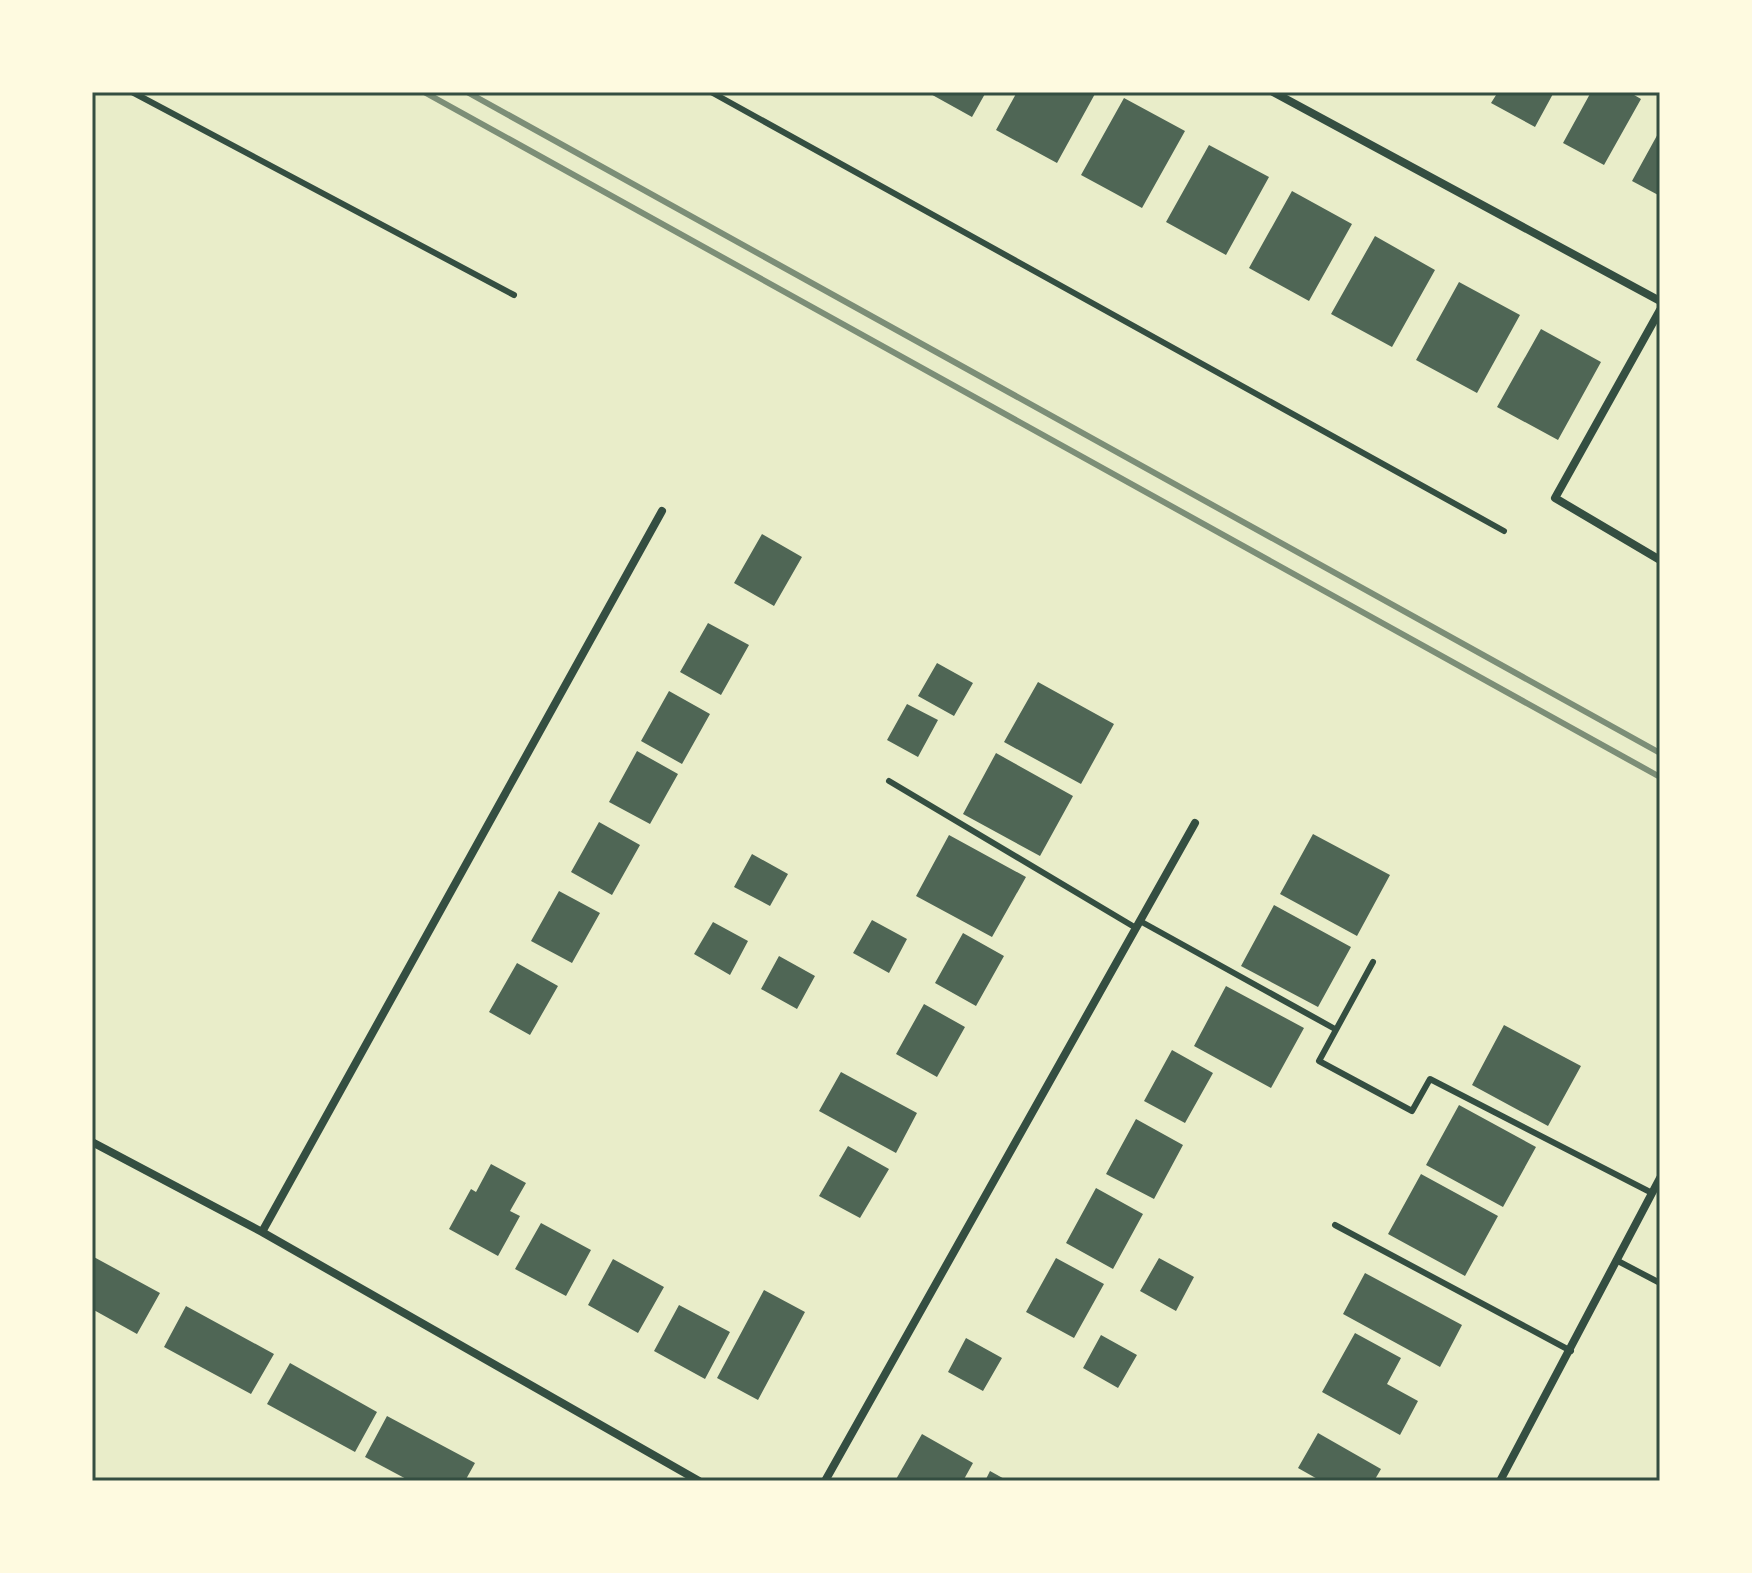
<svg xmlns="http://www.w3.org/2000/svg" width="1752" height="1573" viewBox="0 0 1752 1573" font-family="'Public Sans',sans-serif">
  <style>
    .building { fill: #4f6655 }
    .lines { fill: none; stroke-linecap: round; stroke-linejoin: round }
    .service { stroke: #344e41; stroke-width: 6 }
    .minor { stroke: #344e41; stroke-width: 8 }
    .rail { stroke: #7c8e77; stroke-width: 6 }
    .neatline { fill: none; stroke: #344e41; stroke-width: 3 }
  </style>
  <rect width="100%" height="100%" fill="#e9edc9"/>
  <path class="building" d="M927,92H986L972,117Z
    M1017,92H1096L1057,163L996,130Z
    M1498,92H1554L1535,127L1491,103Z
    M1591,92H1629L1641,99L1604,165L1563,143Z
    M1124,98L1185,131L1142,208L1081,175Z
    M1660,130V196L1632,181Z
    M1209,145L1269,177L1226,255L1166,222Z
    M1292,191L1352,224L1309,301L1249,268Z
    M1375,236L1435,270L1392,347L1331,314Z
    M1459,282L1520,315L1477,393L1416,360Z
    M1541,329L1601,362L1558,440L1497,407Z
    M762,534L802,557L774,606L734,583Z
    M708,623L749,645L721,695L680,672Z
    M937,663L973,683L954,716L918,696Z
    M1038,682L1114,724L1081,784L1004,742Z
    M669,691L710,714L682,764L641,741Z
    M907,704L938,720L918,757L887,740Z
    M637,751L678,774L650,824L609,802Z
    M996,753L1073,796L1040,856L963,814Z
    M599,822L640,845L612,895L571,872Z
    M1313,834L1390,875L1357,936L1280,894Z
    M949,835L1026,877L992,937L916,896Z
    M752,854L788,874L770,906L734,887Z
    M559,891L600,913L572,963L531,941Z
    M1274,905L1351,947L1318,1007L1241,966Z
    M872,920L907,939L889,973L853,953Z
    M713,922L748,941L730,975L694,954Z
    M963,933L1004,956L976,1006L935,983Z
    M779,956L815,976L797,1009L761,989Z
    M517,963L558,986L530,1035L489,1012Z
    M1226,986L1304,1028L1271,1088L1194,1046Z
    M924,1004L965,1027L937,1077L896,1054Z
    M1504,1025L1581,1066L1548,1126L1472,1085Z
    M1172,1050L1213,1073L1185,1123L1144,1101Z
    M841,1072L917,1113L896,1153L819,1111Z
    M1459,1105L1536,1147L1503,1207L1426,1165Z
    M1136,1119L1183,1145L1154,1199L1106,1174Z
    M848,1146L889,1169L860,1218L819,1196Z
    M491,1164L526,1183L510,1211L520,1216L498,1256L449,1229L471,1189L476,1192Z
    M1421,1174L1498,1216L1465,1276L1388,1234Z
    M1096,1188L1143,1214L1113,1269L1066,1243Z
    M541,1223L591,1250L566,1296L515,1269Z
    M92,1256L160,1293L137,1334L92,1309Z
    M1056,1258L1104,1284L1074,1338L1026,1312Z
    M1159,1258L1194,1277L1176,1311L1140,1291Z
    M613,1259L664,1287L638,1333L588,1305Z
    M1365,1273L1462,1325L1440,1367L1343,1314Z
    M764,1290L805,1312L758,1400L717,1378Z
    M679,1305L730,1332L705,1379L654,1351Z
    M186,1306L274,1354L251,1394L164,1347Z
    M1355,1333L1401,1358L1387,1384L1418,1401L1400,1435L1322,1392Z
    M1101,1335L1137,1355L1118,1388L1083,1368Z
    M966,1338L1002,1358L983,1391L948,1372Z
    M290,1363L377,1412L355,1452L267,1404Z
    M387,1416L475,1463L465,1481H410L365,1457Z
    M1318,1433L1381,1469L1374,1481H1321L1298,1468Z
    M922,1434L973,1463L963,1481H895Z
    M990,1471L1008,1481H985Z"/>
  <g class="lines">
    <path class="service" d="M132,92L514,295
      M711,92L1504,531
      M889,781L1136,928
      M1140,921L1335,1029
      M1373,962L1319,1061L1412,1111L1430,1079L1652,1193
      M1335,1225L1571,1351
      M1616,1260L1660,1283"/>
    <path class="minor" d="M1273,92L1660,301
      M1660,310L1555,498L1660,560
      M92,1142L262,1232L699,1481
      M262,1232L662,511
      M825,1481L1195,823
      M1500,1481L1660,1178"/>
    <path class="rail" d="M424,92L1660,777
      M467,92L1660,753"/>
  </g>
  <rect width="1752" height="1573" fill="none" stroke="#fefae0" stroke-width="188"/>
  <rect x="94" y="94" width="1564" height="1385" class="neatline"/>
</svg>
